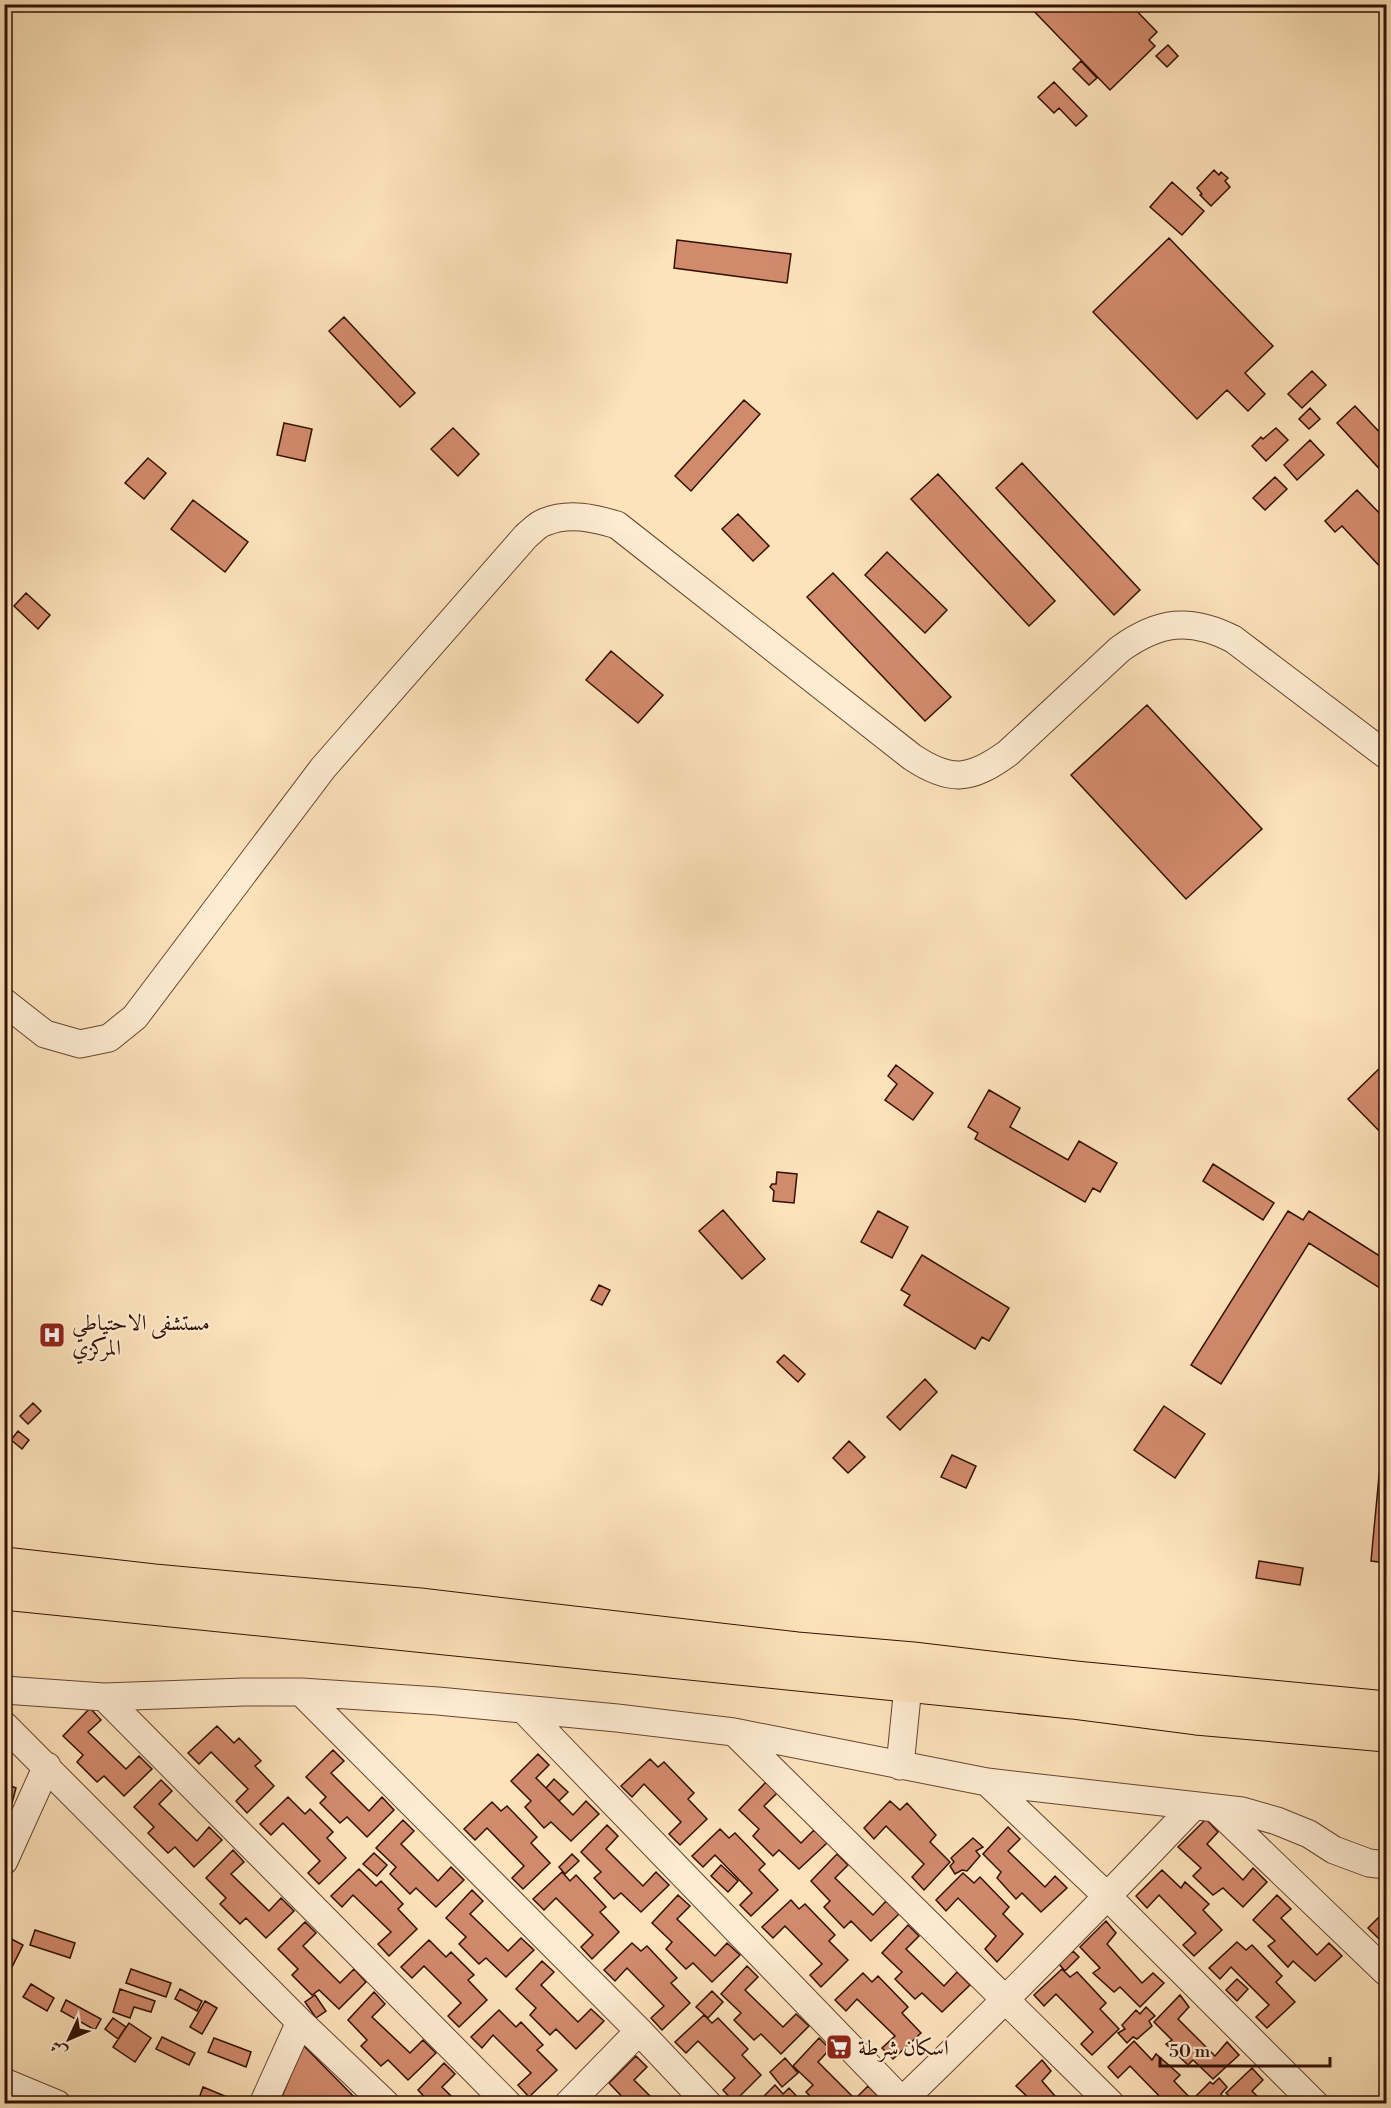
<svg xmlns="http://www.w3.org/2000/svg" width="1391" height="2108" viewBox="0 0 1391 2108" font-family="'Libre Bodoni',Amiri,serif">
  <style>
    .building { fill: #d28a6d; stroke: #321102; stroke-width: 1.5 }
    .lines { fill: none; stroke-linecap: round; stroke-linejoin: round }
    .street-casing { stroke: #654530; stroke-width: 29 }
    .highway-casing { stroke: #321102; stroke-width: 35 }
    .street { stroke: #feecd2; stroke-width: 27 }
    .highway { stroke: #fde2ba; stroke-width: 33 }
    .labels { text-anchor: middle; stroke-width: 4.5; stroke-linejoin: round; paint-order: stroke }
    .poi-label { font-size: 22px; fill: #321102; stroke: #feecd2; text-anchor: start }
  </style>
  <rect width="100%" height="100%" fill="#fde2ba"/>
  <filter id="stains"><feTurbulence type="fractalNoise" baseFrequency=".00333" numOctaves="4"/><feColorMatrix values="0 0 0 0 .2 0 0 0 0 .09 0 0 0 0 .02 0 0 0 .5 -.17"/></filter>
  <radialGradient id="worn" r=".72"><stop offset=".6" stop-color="#630" stop-opacity="0"/><stop offset="1" stop-color="#630" stop-opacity=".3"/></radialGradient>
  <path class="building" d="M1027,4H1115L1119,9L1124,4H1130L1157,32L1149,40L1155,46L1110,90Z
    M1168,45L1178,56L1167,67L1156,56Z
    M1081,61L1097,78L1089,85L1073,69Z
    M1054,82L1087,116L1076,126L1059,108L1054,113L1038,97Z
    M1214,170L1219,175L1221,172L1228,178L1225,181L1230,187L1211,206L1200,195L1202,194L1197,188Z
    M1172,182L1204,211L1182,235L1150,207Z
    M1169,238L1273,346L1245,373L1265,394L1248,411L1227,390L1197,419L1093,312Z
    M677,240L791,254L787,283L674,268Z
    M344,317L415,393L400,407L329,331Z
    M1312,371L1326,385L1302,408L1288,394Z
    M744,400L760,414L691,491L675,476Z
    M1355,406L1386,439V476L1337,423Z
    M1310,408L1320,419L1309,429L1299,419Z
    M284,423L312,429L305,461L277,455Z
    M453,428L479,454L458,476L431,449Z
    M1276,428L1288,440L1266,461L1252,446L1261,437L1263,439Z
    M1310,440L1324,455L1297,480L1284,465Z
    M148,458L166,473L144,499L125,483Z
    M1022,463L1140,590L1114,615L996,488Z
    M938,474L1055,601L1029,626L911,499Z
    M1275,477L1287,489L1265,510L1253,498Z
    M1357,490L1386,520V573L1342,526L1335,532L1325,521Z
    M193,500L248,542L225,572L171,529Z
    M738,514L769,546L753,561L722,529Z
    M887,552L947,610L925,633L865,575Z
    M833,573L951,697L925,721L807,597Z
    M26,593L50,615L38,629L14,606Z
    M611,651L663,695L638,723L586,680Z
    M1147,705L1262,829L1186,899L1071,775Z
    M1385,1063L1386,1064V1138L1348,1099Z
    M896,1065L933,1093L913,1120L885,1100L897,1084L888,1076Z
    M989,1090L1020,1108L1010,1127L1068,1160L1079,1141L1117,1163L1100,1192L1093,1188L1085,1202L975,1139L978,1133L968,1127Z
    M1213,1164L1274,1203L1263,1220L1203,1181Z
    M777,1172L797,1174L794,1203L773,1201L774,1191L770,1187L772,1184H776Z
    M723,1210L765,1259L742,1279L699,1231Z
    M878,1211L908,1227L892,1258L861,1242Z
    M1288,1211L1303,1220L1309,1211L1386,1260V1292L1309,1243L1221,1384L1191,1365Z
    M922,1255L1009,1308L989,1341L982,1337L975,1349L904,1305L910,1295L901,1290Z
    M599,1285L610,1290L602,1305L591,1300Z
    M784,1355L805,1374L798,1382L777,1362Z
    M925,1379L937,1392L900,1430L887,1417Z
    M1386,1402V1563L1371,1561Z
    M33,1403L41,1411L28,1424L20,1416Z
    M1164,1406L1205,1434L1175,1478L1134,1450Z
    M18,1431L29,1440L22,1449L11,1440Z
    M849,1441L865,1457L848,1473L833,1458Z
    M952,1455L976,1466L966,1488L941,1477Z
    M1259,1561L1303,1568L1300,1585L1256,1578Z
    M90,1708L101,1720L88,1732L126,1769L139,1756L152,1769L124,1796L104,1776L97,1782L77,1762L83,1755L63,1736Z
    M217,1726L234,1743L239,1738L261,1761L255,1766L274,1786L247,1813L236,1801L248,1789L211,1752L199,1764L188,1753Z
    M333,1750L344,1761L331,1773L369,1811L382,1797L394,1810L367,1837L347,1817L340,1823L320,1803L326,1797L306,1777Z
    M538,1754L549,1765L536,1778L573,1815L586,1801L599,1814L571,1841L551,1822L544,1828L525,1807L531,1801L511,1781Z
    M650,1759L658,1767L664,1762L694,1793L688,1799L707,1819L680,1845L669,1834L681,1822L644,1784L632,1797L621,1786Z
    M554,1779L568,1792L559,1801L546,1788Z
    M161,1780L172,1791L159,1804L197,1841L209,1827L222,1840L194,1867L175,1847L168,1853L148,1833L154,1827L134,1807Z
    M766,1782L777,1793L764,1806L801,1843L814,1830L827,1843L799,1869L779,1850L773,1856L753,1836L759,1829L739,1810Z
    M4,1783L16,1788L9,1814L4,1812Z
    M288,1797L305,1814L310,1809L333,1832L327,1838L346,1858L319,1884L308,1873L320,1861L283,1823L271,1835L260,1824Z
    M890,1801L900,1810L907,1803L936,1835L930,1842L950,1862L924,1890L912,1877L924,1864L886,1826L874,1839L864,1828Z
    M492,1802L501,1811L507,1806L537,1837L531,1843L550,1863L523,1889L512,1878L524,1866L487,1828L475,1840L464,1829Z
    M1206,1819L1218,1832L1207,1844L1243,1880L1253,1868L1267,1882L1243,1907L1223,1888L1213,1895L1193,1876L1201,1868L1178,1847Z
    M403,1820L414,1831L401,1844L438,1881L451,1867L464,1880L436,1907L416,1888L410,1894L390,1874L396,1867L376,1848Z
    M607,1825L618,1836L606,1849L643,1886L656,1872L669,1885L641,1912L621,1893L614,1899L594,1878L601,1872L581,1852Z
    M1008,1827L1020,1839L1008,1851L1045,1887L1055,1876L1067,1888L1041,1912L1022,1893L1016,1899L997,1878L1001,1872L983,1854Z
    M720,1829L729,1838L735,1833L765,1864L759,1870L778,1890L751,1916L740,1905L752,1893L715,1855L703,1867L692,1856Z
    M973,1838L983,1847L976,1851L980,1856L967,1871L962,1870L955,1874L950,1866L954,1862L951,1858Z
    M233,1850L244,1862L231,1874L269,1911L281,1898L294,1911L266,1938L246,1918L240,1924L220,1904L226,1898L206,1878Z
    M374,1853L387,1865L377,1876L363,1864Z
    M572,1854L579,1861L565,1874L559,1867Z
    M837,1854L848,1865L835,1878L873,1915L886,1901L899,1914L871,1941L851,1921L844,1928L824,1907L830,1901L811,1881Z
    M721,1865L738,1881L728,1892L711,1876Z
    M359,1869L376,1886L381,1881L403,1904L398,1909L417,1929L389,1956L378,1944L391,1932L353,1895L342,1907L331,1896Z
    M1162,1870L1181,1888L1185,1882L1209,1904L1203,1910L1222,1930L1194,1956L1183,1945L1196,1933L1159,1895L1147,1908L1136,1896Z
    M562,1872L570,1881L576,1875L606,1907L600,1912L619,1932L592,1959L581,1947L593,1935L556,1898L544,1910L533,1899Z
    M963,1873L974,1883L980,1877L1009,1907L1003,1914L1023,1934L997,1962L985,1949L996,1936L958,1898L946,1911L936,1900Z
    M472,1890L483,1901L470,1914L508,1951L521,1938L534,1950L506,1977L486,1958L479,1964L459,1944L466,1937L446,1918Z
    M678,1895L690,1906L677,1919L715,1956L727,1943L740,1955L712,1982L693,1963L686,1969L666,1949L672,1942L652,1923Z
    M1277,1895L1291,1909L1281,1918L1317,1955L1329,1943L1342,1956L1315,1981L1293,1961L1288,1967L1268,1946L1275,1941L1253,1920Z
    M791,1900L799,1909L805,1904L835,1935L829,1941L848,1960L821,1987L810,1975L822,1964L785,1926L773,1938L762,1927Z
    M1386,1910V1931L1379,1939L1368,1928Z
    M1106,1921L1116,1933L1107,1944L1142,1983L1153,1973L1164,1983L1140,2007L1120,1987L1114,1992L1093,1973L1100,1968L1080,1947Z
    M305,1922L316,1933L303,1946L340,1983L354,1969L366,1982L339,2009L319,1990L312,1995L292,1975L298,1969L278,1949Z
    M908,1925L919,1936L906,1949L944,1986L957,1972L970,1985L942,2012L922,1993L915,1999L895,1979L902,1972L882,1953Z
    M35,1930L75,1943L70,1958L30,1945Z
    M4,1935L23,1945L8,1975L4,1973Z
    M429,1940L446,1957L451,1952L474,1975L468,1980L487,2000L459,2027L448,2016L461,2003L424,1966L412,1978L401,1967Z
    M1237,1942L1246,1950L1252,1945L1282,1976L1276,1982L1295,2002L1267,2028L1256,2017L1269,2005L1231,1967L1220,1979L1209,1968Z
    M632,1943L641,1951L647,1946L677,1978L671,1983L690,2003L662,2030L651,2018L664,2006L627,1968L615,1981L604,1970Z
    M1073,1951L1079,1957L1065,1971L1059,1964Z
    M542,1961L554,1972L541,1985L578,2022L591,2009L604,2021L576,2049L556,2029L550,2035L530,2015L536,2008L516,1989Z
    M747,1966L758,1977L745,1990L783,2027L796,2014L809,2026L781,2054L761,2034L754,2040L734,2020L741,2013L721,1994Z
    M131,1969L171,1983L166,1997L126,1983Z
    M1062,1969L1070,1977L1077,1972L1106,2003L1100,2009L1119,2029L1092,2055L1081,2044L1093,2032L1056,1994L1044,2006L1034,1995Z
    M863,1973L872,1982L878,1976L908,2007L902,2013L921,2033L893,2059L882,2048L895,2036L857,1999L846,2011L835,2000Z
    M1237,1979L1248,1989L1237,2001L1226,1990Z
    M31,1984L54,1998L47,2011L23,1997Z
    M120,1989L155,2001L151,2012L134,2007L130,2018L113,2012Z
    M180,1989L202,2001L197,2011L175,1999Z
    M712,1991L723,2002L708,2018L696,2007Z
    M374,1992L385,2004L372,2017L410,2053L423,2040L436,2053L408,2080L388,2060L381,2066L361,2046L367,2040L348,2020Z
    M315,1995L326,2011L316,2018L305,2002Z
    M1180,1995L1189,2007L1178,2019L1215,2056L1227,2042L1239,2055L1213,2079L1193,2060L1188,2065L1166,2044L1172,2040L1154,2022Z
    M66,2000L101,2019L95,2030L61,2011Z
    M205,2001L217,2008L202,2034L190,2027Z
    M1146,2007L1155,2016L1149,2021L1152,2026L1137,2039L1133,2037L1127,2043L1118,2033L1125,2029L1122,2025L1136,2010L1140,2014Z
    M499,2010L516,2027L521,2022L543,2045L537,2050L557,2070L529,2097L518,2085L531,2073L493,2035L482,2048L471,2037Z
    M704,2015L712,2023L718,2018L748,2049L742,2055L761,2075L734,2102L723,2090L735,2078L698,2041L686,2053L675,2042Z
    M113,2018L126,2027L118,2039L105,2029Z
    M129,2023L151,2038L135,2062L113,2047Z
    M162,2037L195,2053L189,2065L156,2049Z
    M214,2038L251,2052L246,2067L208,2052Z
    M819,2038L830,2049L818,2062L855,2099L868,2086L881,2099L876,2104H818L806,2092L813,2085L793,2066Z
    M1134,2041L1152,2060L1156,2054L1180,2075L1174,2081L1193,2101L1190,2104H1167L1130,2066L1118,2078L1108,2067Z
    M303,2045L361,2104H279Z
    M636,2056L647,2067L634,2080L658,2104H629L609,2083Z
    M785,2058L798,2073L782,2087L770,2072Z
    M1042,2060L1051,2071L1042,2081L1062,2104H1035L1016,2086Z
    M444,2063L455,2074L442,2087L459,2104H431L418,2090Z
    M1252,2068L1263,2080L1252,2091L1265,2104H1237L1226,2093Z
    M1219,2078L1227,2087L1221,2094L1223,2097L1217,2104H1194L1198,2101L1195,2097L1210,2082L1213,2084Z
    M775,2085L783,2094L789,2088L804,2104H756Z
    M203,2087L232,2099L231,2104H197Z"/>
  <g class="lines">
    <defs>
      <path id="street" d="M4,1002L45,1034L80,1044L109,1038L135,1017L323,768L526,536C532,531 538,524 545,522C569,512 594,518 617,525L912,757C951,783 971,780 1008,753L1120,649C1159,621 1190,617 1233,639L1386,755
        M4,1690L104,1697L244,1692H301L438,1701L617,1718L734,1732L987,1782L1242,1811L1277,1821L1309,1834L1334,1850L1369,1863L1386,1865
        M301,1692L639,2031L708,2104
        M104,1697L508,2104
        M524,1710L905,2104
        M4,1725L300,2022L386,2104
        M734,1732L1111,2104
        M900,1766L908,1686
        M987,1782L1108,1897L1315,2104
        M1215,1808L1386,1972
        M4,1861L47,1766
        M4,2082L57,2104
        M902,2101C1001,2005 1098,1907 1193,1807
        M263,2104L300,2022
        M568,2104L639,2031"/>
      <path id="highway" d="M4,1564L154,1581L420,1605L797,1649L913,1659L1075,1678L1386,1708
        M4,1593L1072,1702L1196,1718L1386,1735"/>
    </defs>
    <use href="#street" class="street-casing"/>
    <use href="#highway" class="highway-casing"/>
    <use href="#street" class="street"/>
    <use href="#highway" class="highway"/>
  </g>
  <defs>
    <symbol id="hospital-square" viewBox="-11 -11 22 22"><rect x="-9" y="-9" width="18" height="18" rx="4" fill="#8f2418" stroke="#feecd2"/><path d="M-5-5h3v3.5h4V-5h3V5h-3V1.5h-4V5h-3Z" fill="#fff"/></symbol>
    <symbol id="supermarket-square" viewBox="-11 -11 22 22"><rect x="-9" y="-9" width="18" height="18" rx="4" fill="#8f2418" stroke="#feecd2"/><path d="M-6-5.5h2.5l.6 2H6L4.5 2H-2.5L-4.4-4H-6ZM-1.5 3.2a1.3 1.3 0 1 0 .1 0ZM3 3.2a1.3 1.3 0 1 0 .1 0Z" fill="#fff"/></symbol>
  </defs>
  <g fill-rule="evenodd">
    <use href="#hospital-square" x="37" y="1320" width="30" height="30"/>
    <use href="#supermarket-square" x="824" y="2032" width="30" height="30"/>
  </g>
  <g class="labels">
    <g class="poi-label">
      <text x="72" y="1330">مستشفى الاحتياطي<tspan x="72" dy="25">المركزي</tspan></text>
      <text x="858" y="2055">اسكان شرطة</text>
    </g>
  </g>
  <rect width="1391" height="2108" fill="none" stroke="#fde2ba" stroke-width="24"/>
  <rect x="6" y="6" width="1379" height="2096" fill="none" stroke="#321102" stroke-width="3"/>
  <rect x="12" y="12" width="1367" height="2084" fill="none" stroke="#321102" stroke-width="1.5"/>
  <g transform="translate(69 2039) rotate(226)" stroke="#feecd2" stroke-width="4.5" paint-order="stroke">
  <path d="M0-4.5L10 22L0 15L-10 22Z" fill="#321102"/>
  <text y="-9" font-size="16" font-weight="bold" text-anchor="middle" fill="#321102">ش</text>
  </g>
  <path d="M1160 2057v9h170v-9" fill="none" stroke="#321102" stroke-width="3"/>
  <text x="1169" y="2057" font-size="18" fill="#321102" stroke="#feecd2" stroke-width="4.5" paint-order="stroke">50 m</text>
  <rect width="100%" height="100%" filter="url(#stains)"/>
  <rect width="100%" height="100%" fill="url(#worn)"/>
</svg>
